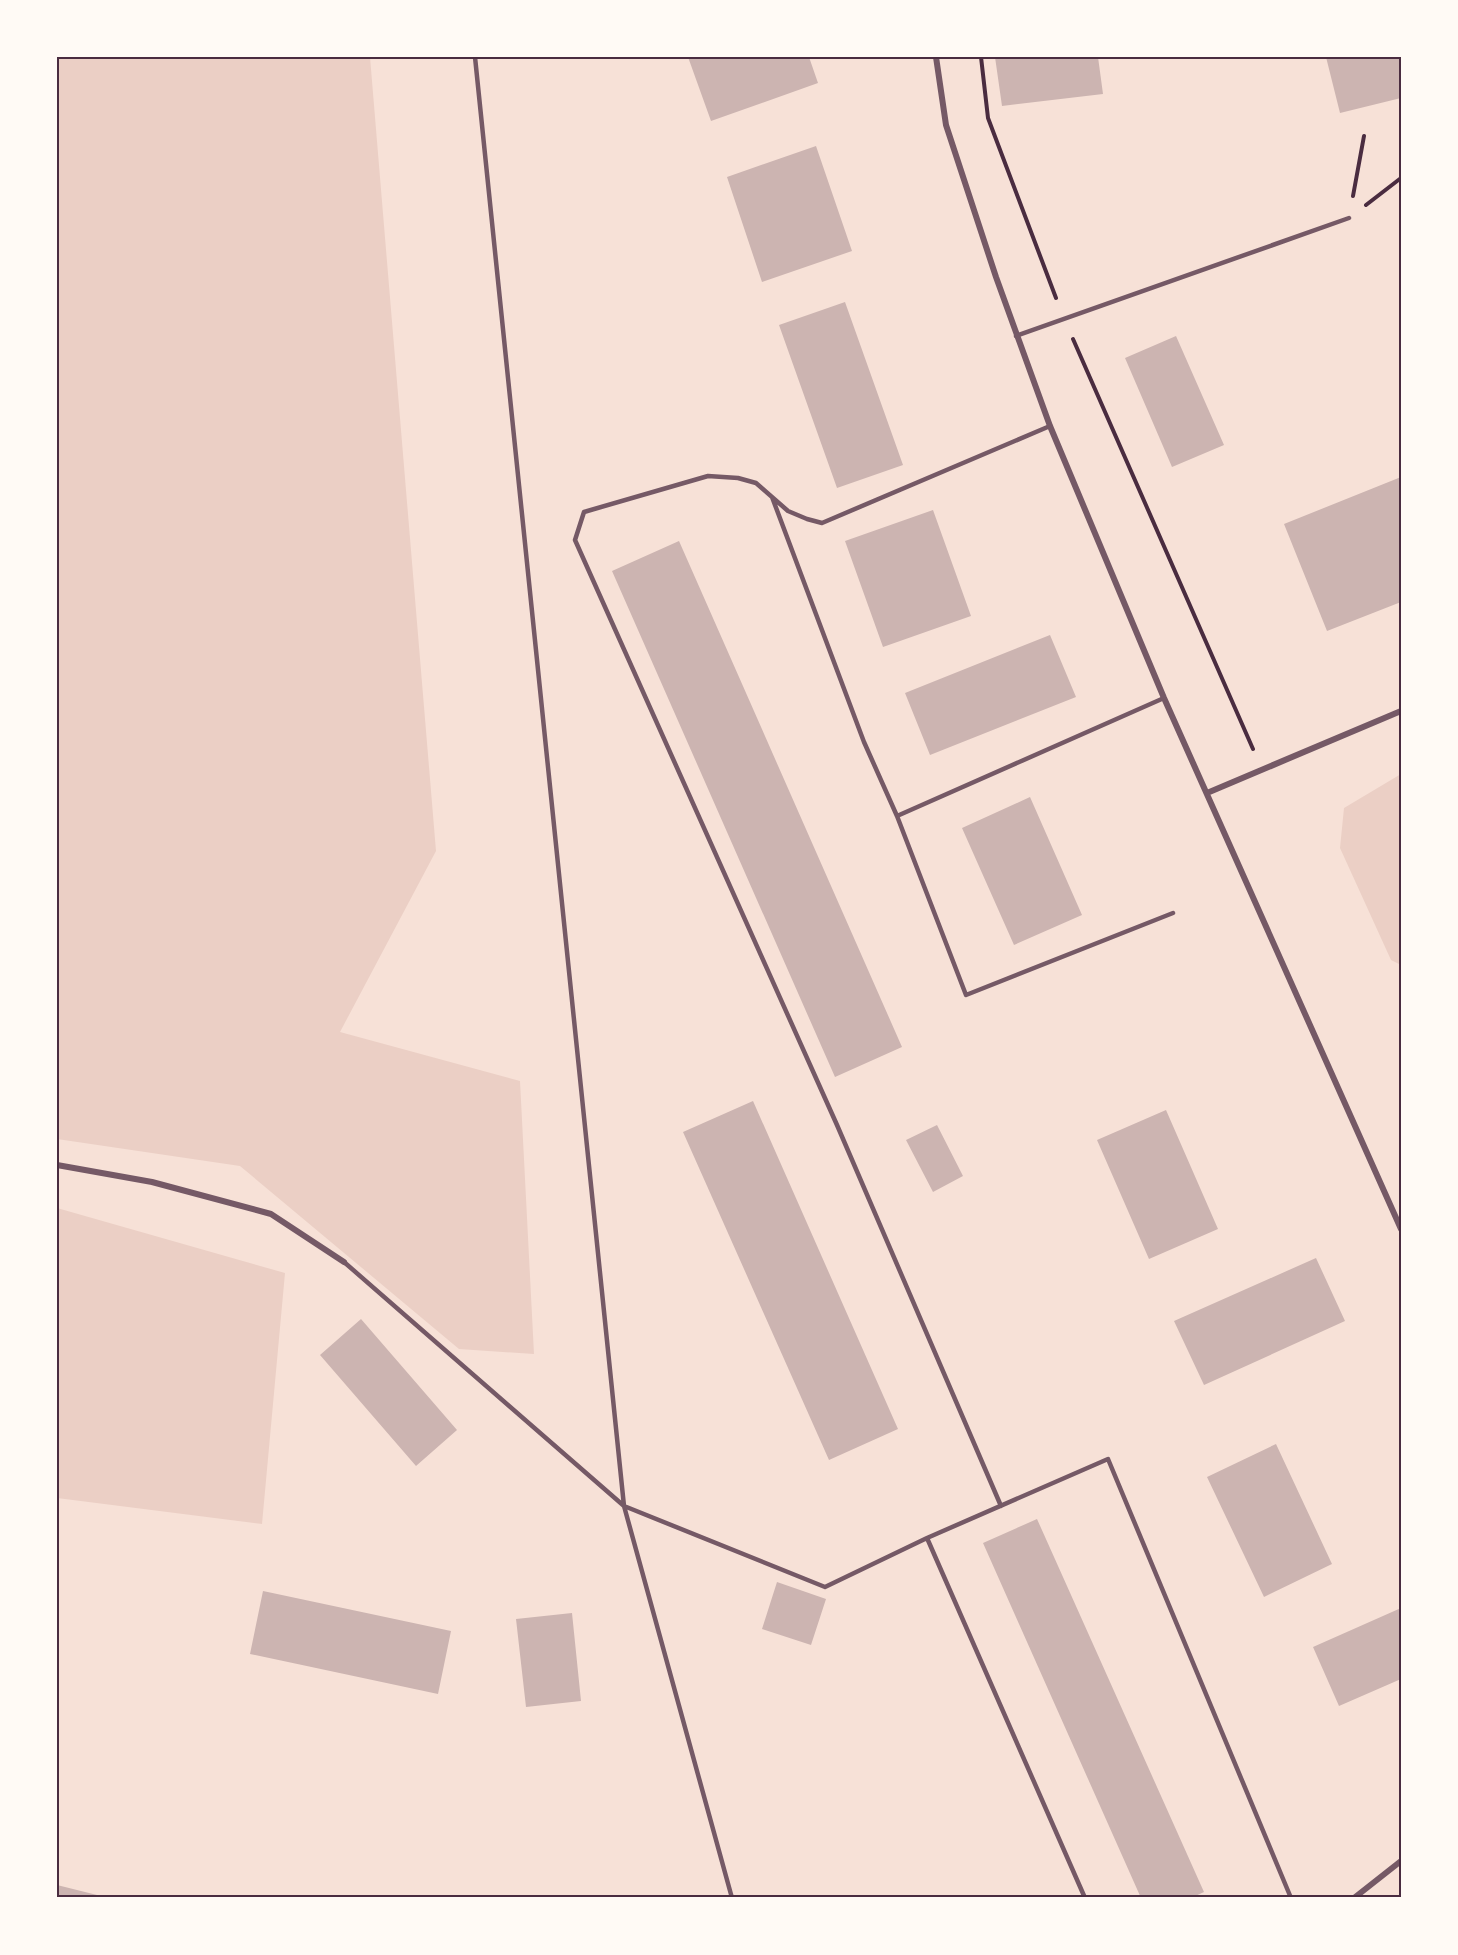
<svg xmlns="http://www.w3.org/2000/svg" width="1458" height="1955" viewBox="0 0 1458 1955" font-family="'PT Sans',sans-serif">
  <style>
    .green { fill: #ebcfc5 }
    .building { fill: #ccb4b1 }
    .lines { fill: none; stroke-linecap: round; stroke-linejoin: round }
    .path { stroke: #4a2c40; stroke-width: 4 }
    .service { stroke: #755966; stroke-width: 4.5 }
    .minor { stroke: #755966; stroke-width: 6 }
    .neatline { fill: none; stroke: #4a2c40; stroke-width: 2 }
  </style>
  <rect width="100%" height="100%" fill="#f7e1d7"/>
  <path class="green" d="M57,57H370L436,851L340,1032L520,1081L534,1354L459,1349L240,1166L57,1139Z
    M1401,774V965L1391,960L1340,848L1344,808Z
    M57,1208L285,1273L262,1524L57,1498Z"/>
  <path class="building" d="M688,57H809L818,83L711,121Z
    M995,57H1098L1103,94L1002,106Z
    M1326,57H1401V98L1340,113Z
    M816,146L852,251L762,282L727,177Z
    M845,302L903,465L837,488L779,325Z
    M1176,336L1224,445L1172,467L1125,358Z
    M1401,477V602L1327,631L1284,524Z
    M933,510L971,616L883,647L845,541Z
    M679,541L902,1047L835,1077L612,571Z
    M1050,635L1076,697L930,755L905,693Z
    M1030,797L1082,915L1014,945L962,828Z
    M753,1101L898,1429L829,1460L683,1132Z
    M1166,1110L1218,1229L1149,1259L1097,1140Z
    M937,1125L963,1176L933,1192L906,1140Z
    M1316,1258L1345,1321L1204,1385L1174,1321Z
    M361,1319L457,1430L416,1466L320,1355Z
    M1276,1444L1332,1564L1264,1597L1207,1477Z
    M1037,1519L1204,1892L1191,1898H1141L983,1543Z
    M777,1582L826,1599L811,1645L762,1629Z
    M263,1591L451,1631L438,1694L250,1654Z
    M1401,1608V1679L1339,1706L1313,1647Z
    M572,1613L581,1701L526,1707L516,1619Z
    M57,1885L105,1897V1898H57Z"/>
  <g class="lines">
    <path class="path" d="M981,57L988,118L1056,298
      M1353,196L1364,136
      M1366,205L1401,178
      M1073,339L1253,749"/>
    <path class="service" d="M475,57L624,1506L825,1587L927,1538L1108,1459L1291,1898
      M1016,336L1349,218
      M772,497L864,742L897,816L966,995L1173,913
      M897,816L1164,698
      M344,1262L624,1506L732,1898
      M1001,1506L837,1125L575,540L584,512L708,476L738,478L756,483L788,511L807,519L822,523L1050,426
      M927,1538L1085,1898"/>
    <path class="minor" d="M936,57L946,125L996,277L1050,426L1164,698L1401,1229
      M1207,793L1401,711
      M57,1165L152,1182L271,1214L344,1262
      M1354,1898L1401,1861"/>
  </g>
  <rect width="1458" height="1955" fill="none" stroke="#fffaf5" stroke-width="117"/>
  <rect x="58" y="58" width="1342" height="1838" class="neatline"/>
</svg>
